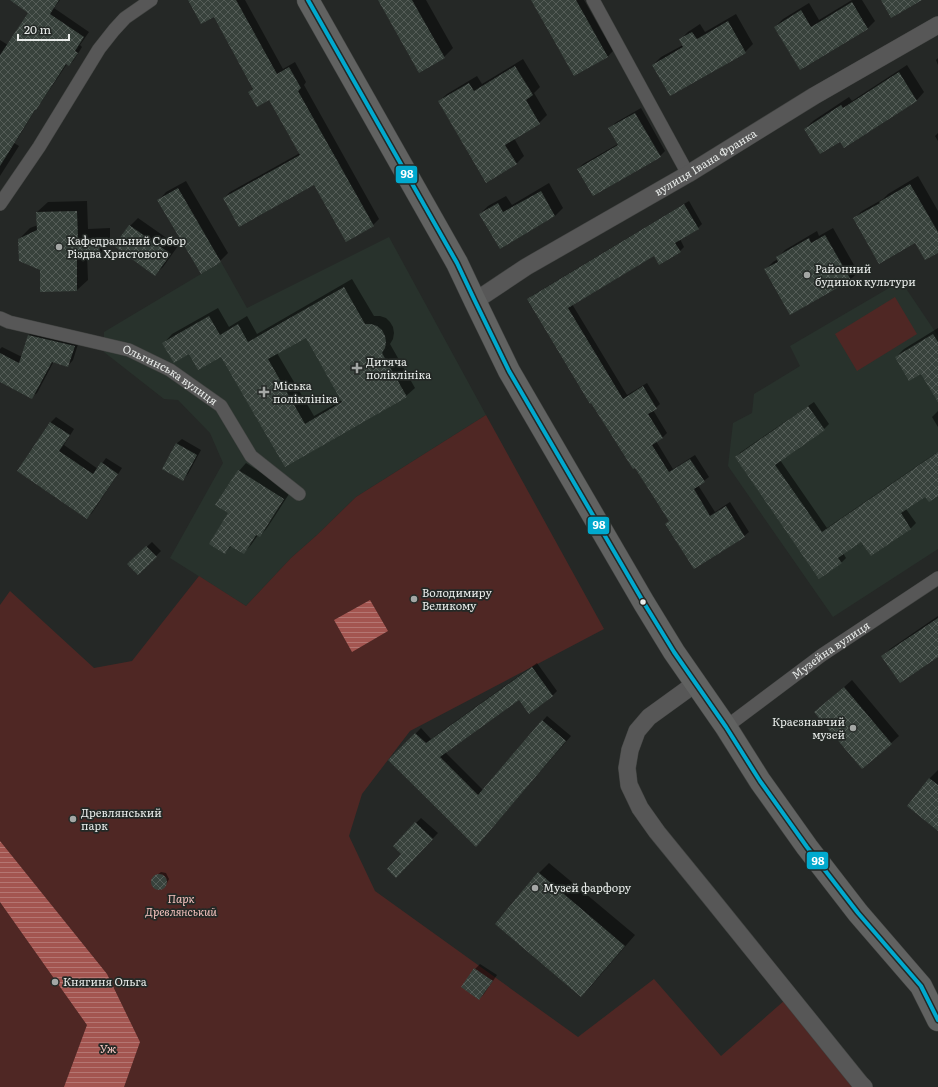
<svg xmlns="http://www.w3.org/2000/svg" width="938" height="1087" viewBox="0 0 938 1087" font-family="Literata,serif">
  <style>
    .built { fill: #28322c }
    .park { fill: #4f2724 }
    .water { fill: url(#water-rules) }
    .shadow { fill: #0007; fill-rule: evenodd }
    .building { fill: url(#building-cross-hatch); fill-rule: evenodd }
    .lines { fill: none; stroke-linecap: round; stroke-linejoin: round }
    .minor-casing { stroke: #414341; stroke-width: 14 }
    .tertiary-casing { stroke: #414341; stroke-width: 18 }
    .trunk-casing { stroke: #414341; stroke-width: 23 }
    .minor { stroke: #575757; stroke-width: 13 }
    .tertiary { stroke: #575757; stroke-width: 17 }
    .trunk { stroke: #616261; stroke-width: 22 }
    .bus-1-casing { stroke: #242926; stroke-width: 7 }
    .bus-1 { stroke: #00a9ce; stroke-width: 4 }
    .poi-dot { fill: #a4a7a5; stroke: #242926; stroke-width: 1.5 }
    .bus-dot { fill: #e9ecea; stroke: #242926; stroke-width: 1.5 }
    .labels { text-anchor: middle; stroke-width: 3.5; stroke-linejoin: round; paint-order: stroke }
    .street-label { font-size: 11px; fill: #e9ecea; stroke: #242926 }
    .poi-label { font-size: 11px; fill: #e9ecea; stroke: #242926; text-anchor: start }
    .park-label { font-size: 11px; font-style: italic; fill: #f4c2be; stroke: #242926 }
    .water-label { font-size: 12px; font-style: italic; fill: #f9c7c2; stroke: #242926 }
    .line-badge { stroke: #242926; stroke-width: 1.5 }
    .badge-label { font-size: 11px; text-anchor: middle; font-weight: bold; fill: #fff }
  </style>
  <defs>
    <pattern id="water-rules" width="6" height="5" patternUnits="userSpaceOnUse"><rect width="6" height="5" fill="#a35550"/><path d="M0 2.5h6" fill="none" stroke="#b47672"/></pattern>
    <pattern id="building-cross-hatch" width="8" height="8" patternUnits="userSpaceOnUse"><rect width="8" height="8" fill="#38423c"/><path d="M0 0l8 8M0 8l8-8" fill="none" stroke="#555d58"/></pattern>
  </defs>
  <rect width="100%" height="100%" fill="#252826"/>
  <path class="built" d="M389,237L486,415L356,497L317,535L291,558L246,606L170,558L223,463L210,433L178,400L164,399L104,352V332L221,262L247,308Z
    M901,281L938,336V549L833,617L728,466L733,423L752,413L754,394L800,366L790,346Z"/>
  <path class="park" d="M895,297L917,334L857,371L835,334Z
    M486,415L604,629L410,731L362,794L349,836L375,891L578,1037L654,979L721,1056L785,1000L858,1087H0V605L10,591L94,668L132,661L199,576L246,606L291,558L317,535L356,497Z"/>
  <path class="water" d="M370,600L388,631L352,652L334,620Z
    M0,841L107,974L140,1042L124,1087H64L87,1025L0,902Z"/>
  <path class="shadow" d="M15,0H60L54,8L89,32L80,45L82,47L74,60L69,65L67,64L40,104L37,107L18,138L14,143L19,146L0,176V40L8,45L29,13Z
    M189,0H245L283,69L295,62L306,82L304,85L379,219L373,225L347,240L314,183L224,198L230,192L300,153L269,99L249,92L253,88L215,15Z
    M379,0H426L453,48L444,57Z
    M532,0H584L613,51L608,56L575,74Z
    M852,0H862L875,21L867,29L775,27L783,19L809,3L819,20Z
    M736,14L753,44L745,52L653,65L661,57L683,45L680,40L688,32L700,24L705,32Z
    M938,58V65L936,60Z
    M523,59L540,87L534,93L547,115L539,123L514,138L524,156L516,164L439,101L447,94L477,76L482,84Z
    M907,65L924,92L917,100L844,147L840,140L805,129L813,121L849,97L852,101Z
    M641,108L665,151L660,156L578,169L583,164L618,144L610,129L615,123Z
    M938,133V141L935,136Z
    M918,176L938,211V252L916,242L854,219L862,211L883,199L888,194Z
    M186,181L228,253L220,261L159,200L166,192Z
    M549,183L563,208L555,216L500,248L480,214L488,206L506,196L512,205Z
    M87,201L88,229L110,228V244L99,255H87L88,280L77,290L41,270L19,239L30,228L38,225L37,212L48,202Z
    M689,201L702,224L698,228L680,239L684,247L680,251L655,255L572,304L627,395L647,383L660,404L653,410L667,433L663,437L656,441L673,469L695,455L709,477L698,485L715,512L730,502L749,532L744,536L694,568L670,521L529,299L533,295Z
    M138,218L178,246L163,267L155,274L130,226Z
    M833,228L858,272L850,280L765,270L773,262L778,259L777,258L785,250L817,231L819,236Z
    M352,279L374,316H380L386,318L390,322L393,327L394,333L393,339L390,344L415,388L406,396L285,466L221,356L189,353L164,343L172,334L218,308L229,327L247,316L257,334ZM306,336L342,400L314,416L277,353Z
    M938,328V400L922,372L896,357L904,349Z
    M34,330L79,341L73,360L68,366L54,361L37,393L31,398L0,381V349L2,347L22,357L29,335Z
    M814,402L829,424L824,429L780,460L827,528L936,453L938,455V495H925L906,509L916,523L911,528L872,555L862,541L843,553L846,558L841,563L736,457L741,452Z
    M938,411V427L932,417Z
    M56,417L74,429L64,445L98,469L106,458L122,468L92,513L87,518L18,471L51,422Z
    M182,439L201,450L188,474L183,479L176,444Z
    M246,463L291,491L267,528L260,536L258,535L251,545L243,553L232,545L225,553L230,513L239,471Z
    M152,542L161,551L138,574L128,564Z
    M938,616V656L883,657L890,649Z
    M537,663L557,691L552,696L519,698L445,752L483,790L547,716L571,736L481,840L390,760L421,728L431,739Z
    M852,680L899,736L863,768L816,712Z
    M938,770V830L908,806L930,778Z
    M421,818L438,833L396,877L403,854L416,823Z
    M549,863L635,935L592,985L581,996L539,873Z
    M161,872L166,873L169,879L167,883L164,886L160,888H156L152,883L153,878Z
    M480,964L497,975L484,994L479,999L475,969Z"/>
  <path class="building" d="M10,0H59L50,14L84,37L75,51L78,53L69,66L66,64L36,110H35L0,166V55L28,13Z
    M188,0H236L277,74L289,67L301,88L298,91L374,226L346,242L314,185L239,227L223,198L300,155L269,100L257,107L248,92L253,89L214,17L201,24Z
    M378,0H412L445,58L419,73Z
    M531,0H576L608,57L574,76Z
    M881,0H922L891,18Z
    M852,2L868,29L800,70L774,27L801,10L811,27Z
    M728,21L746,53L670,96L652,65L683,47L679,39L692,32L697,39Z
    M515,66L533,95L526,100L540,124L505,145L517,164L486,183L438,101L469,83L474,91Z
    M899,72L917,101L844,148L840,142L820,154L804,129L841,105L843,108Z
    M635,113L661,157L593,196L577,169L618,145L608,128Z
    M910,184L938,232V253L925,260L915,243L879,264L853,218L880,203L879,202Z
    M178,188L221,262L201,274L157,200Z
    M541,191L555,216L500,249L479,214L498,203L503,212Z
    M684,204L699,229L675,243L681,252L659,265L654,256L568,308L623,399L643,386L657,409L648,414L663,438L652,445L669,472L690,459L705,482L694,489L710,516L726,506L745,537L694,569L665,524L669,521L635,468L633,469L591,403L590,404L527,299Z
    M77,211L78,239L99,238L100,256H77V291L40,292V270L19,261L18,239L37,230L36,212Z
    M129,225L171,254L155,276L114,246Z
    M825,235L851,280L790,315L764,269L778,262L776,257L809,238L811,243Z
    M344,287L365,324H371L377,326L382,330L385,336L386,342L385,348L382,353L407,397L285,467L221,357L198,370L189,354L174,363L162,343L209,316L220,335L238,324L248,342ZM306,338L342,402L305,424L268,359Z
    M933,334L938,342V402L921,374L909,381L895,357Z
    M28,335L75,346L68,367L52,362L32,399L0,382V353L19,363Z
    M808,406L825,430L775,465L822,532L938,452V496L929,502L925,497L901,513L911,529L871,556L861,542L838,558L842,563L819,579L735,457Z
    M50,422L70,435L59,451L93,474L101,462L118,474L87,519L17,471Z
    M176,443L197,455L183,481L162,469Z
    M238,470L284,499L260,537L256,535L244,554L230,546L225,554L209,544L228,513L215,505Z
    M146,546L157,557L138,575L127,564Z
    M938,618V657L900,683L881,656Z
    M532,667L553,696L529,714L519,700L440,757L478,795L542,720L566,741L476,847L388,760L415,733L426,743Z
    M844,687L892,744L862,769L814,712Z
    M929,778L938,785V831L907,806Z
    M415,822L433,839L396,878L387,869L401,854L393,846Z
    M538,872L625,946L581,997L495,924Z
    M151 882a8 8 0 1 1 16 0a8 8 0 1 1-16 0Z
    M474,968L493,981L479,1000L461,987Z"/>
  <g class="lines">
    <defs>
      <g id="minor">
        <path d="M593,0L688,174"/>
        <path d="M0,204L39,147L99,49L114,30L125,18L151,0"/>
        <path id="s1" d="M0,318L9,322L129,350L170,370L221,406L251,456L299,494"/>
        <path id="s2" d="M726,727L822,655L938,578"/>
      </g>
      <g id="tertiary">
        <path id="s3" d="M475,301L526,267L688,174L814,96L938,25"/>
        <path d="M696,683L649,717L637,731L630,750L627,768L629,785L640,808L657,832L710,897L860,1083L864,1087"/>
      </g>
      <path id="trunk" d="M308,0L457,263L475,301L509,371L644,603L674,652L726,727L760,781L807,847L858,913L921,986L938,1020"/>
    </defs>
    <use href="#minor" class="minor-casing"/>
    <use href="#tertiary" class="tertiary-casing"/>
    <use href="#trunk" class="trunk-casing"/>
    <use href="#minor" class="minor"/>
    <use href="#tertiary" class="tertiary"/>
    <use href="#trunk" class="trunk"/>
    <defs>
      <path id="bus-1" d="M308,0L457,263L475,301L509,371L644,603L674,652L726,727L760,781L807,847L858,913L921,986L938,1020"/>
    </defs>
    <use href="#bus-1" class="bus-1-casing"/>
    <use href="#bus-1" class="bus-1"/>
  </g>
  <g class="poi-dot">
    <circle cx="59" cy="247" r="4"/>
    <circle cx="807" cy="275" r="4"/>
    <path d="M355 362h4v4h4v4h-4v4h-4v-4h-4v-4h4z"/>
    <path d="M262 386h4v4h4v4h-4v4h-4v-4h-4v-4h4z"/>
    <circle cx="414" cy="599" r="4"/>
    <circle cx="853" cy="728" r="4"/>
    <circle cx="73" cy="819" r="4"/>
    <circle cx="535" cy="888" r="4"/>
    <circle cx="55" cy="982" r="4"/>
  </g>
  <circle class="bus-dot" cx="643" cy="602" r="3.5"/>
  <g class="labels">
    <g class="street-label">
      <text dy="4" stroke="none"><textPath href="#s3" startOffset="269">вулиця Івана Франка</textPath></text>
      <text dy="4" stroke="none"><textPath href="#s1" startOffset="181">Ольгинська вулиця</textPath></text>
      <text dy="4" stroke="none"><textPath href="#s2" startOffset="130">Музейна вулиця</textPath></text>
    </g>
    <g class="poi-label">
      <text x="67" y="245">Кафедральний Собор<tspan x="67" dy="13">Різдва Христового</tspan></text>
      <text x="815" y="273">Районний<tspan x="815" dy="13">будинок культури</tspan></text>
      <text x="366" y="366">Дитяча<tspan x="366" dy="13">поліклініка</tspan></text>
      <text x="273" y="390">Міська<tspan x="273" dy="13">поліклініка</tspan></text>
      <text x="422" y="597">Володимиру<tspan x="422" dy="13">Великому</tspan></text>
      <text x="845" y="726" text-anchor="end">Краєзнавчий<tspan x="845" dy="13">музей</tspan></text>
      <text x="81" y="817">Древлянський<tspan x="81" dy="13">парк</tspan></text>
      <text x="543" y="892">Музей фарфору</text>
      <text x="63" y="986">Княгиня Ольга</text>
    </g>
    <g class="park-label">
      <text x="181" y="903">Парк<tspan x="181" dy="13">Древлянський</tspan></text>
    </g>
    <g class="water-label">
      <text x="108" y="1053">Уж</text>
    </g>
  </g>
  <g class="line-badge">
    <rect x="395" y="165" width="23" height="19" rx="4" fill="#00a9ce"/>
    <rect x="587" y="516" width="23" height="19" rx="4" fill="#00a9ce"/>
    <rect x="806" y="851" width="23" height="19" rx="4" fill="#00a9ce"/>
  </g>
  <g class="badge-label">
    <text x="407" y="178">98</text>
    <text x="599" y="529">98</text>
    <text x="818" y="865">98</text>
  </g>
  <path d="M18 34v6h51v-6" fill="none" stroke="#e9ecea" stroke-width="2"/>
  <text x="24" y="34" font-size="12" fill="#e9ecea" stroke="#242926" stroke-width="3" paint-order="stroke">20 m</text>
</svg>
